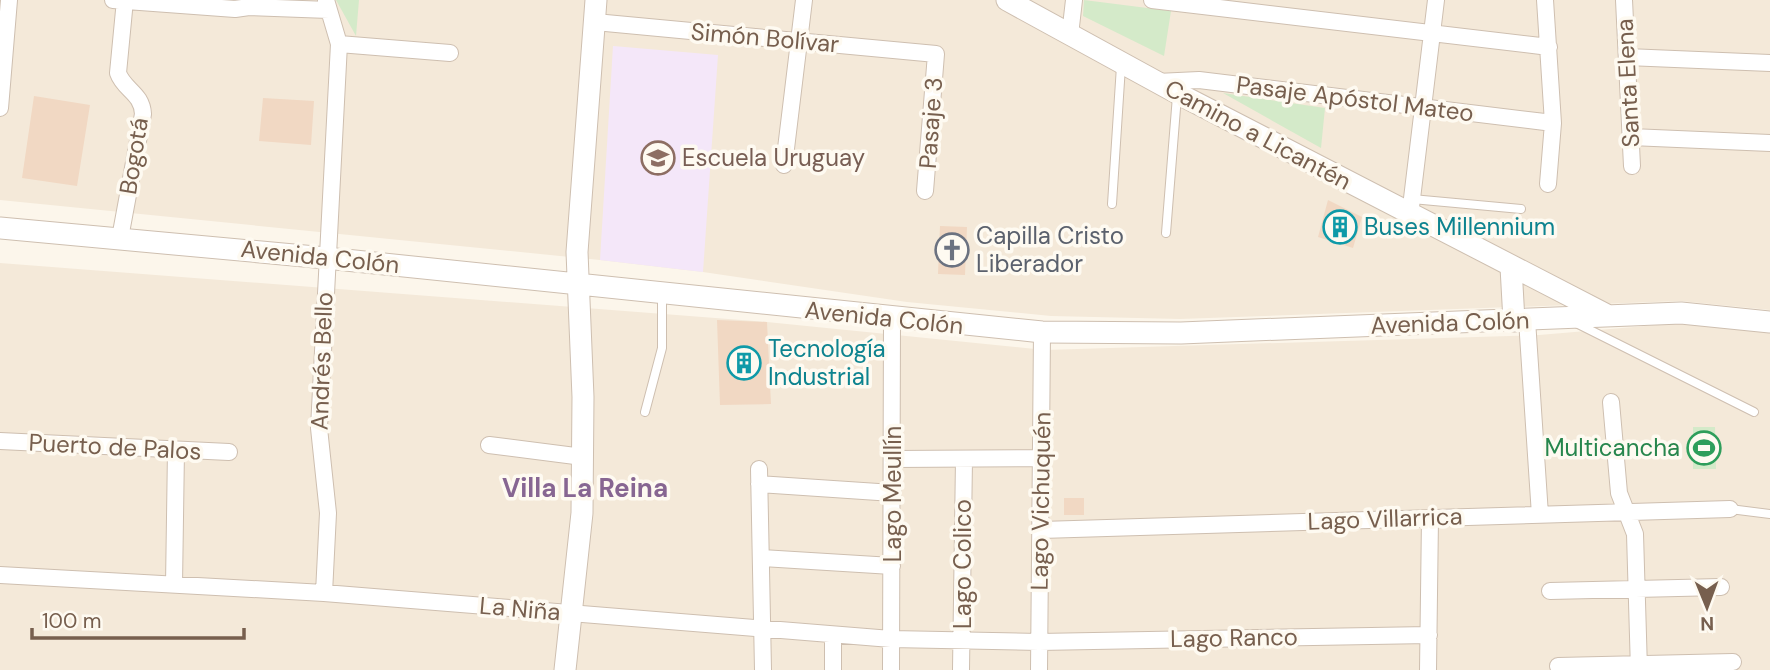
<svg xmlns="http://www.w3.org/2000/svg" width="1770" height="670" viewBox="0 0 1770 670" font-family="'DM Sans',sans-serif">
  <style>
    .residential { fill: #f4e9d9 }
    .education { fill: #f4e7f9 }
    .green { fill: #d4eac9 }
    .building { fill: #f1d8c3 }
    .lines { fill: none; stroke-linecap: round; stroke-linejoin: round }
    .service-casing { stroke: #cebfb0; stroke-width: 10 }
    .minor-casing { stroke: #cebfb0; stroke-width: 18 }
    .tertiary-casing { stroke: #cebfb0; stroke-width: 23 }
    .service { stroke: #fff; stroke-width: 8 }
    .minor { stroke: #fff; stroke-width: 16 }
    .tertiary { stroke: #fff; stroke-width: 21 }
    .labels { text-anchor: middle; stroke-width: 7; stroke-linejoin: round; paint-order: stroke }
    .street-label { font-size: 24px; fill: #775f4e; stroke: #fefaf1 }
    .education-label { font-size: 24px; fill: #785e54; stroke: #fefaf1; text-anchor: start }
    .culture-label { font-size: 24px; fill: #0d838f; stroke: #fefaf1; text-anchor: start }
    .worship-label { font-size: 24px; fill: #5b616d; stroke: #fefaf1; text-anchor: start }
    .leisure-label { font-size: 24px; fill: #27864d; stroke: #fefaf1; text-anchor: end }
    .neighbourhood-label { font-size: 26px; font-weight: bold; fill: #876692; stroke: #fefaf1 }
  </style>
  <rect width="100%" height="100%" fill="#fcf6eb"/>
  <path class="residential" d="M0,0H1770V310L1681,301L1180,319L1051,316L907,302L703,272L600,260L0,200Z
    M0,263L767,322L1045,350L1539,335L1681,323L1770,333V670H0Z"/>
  <path class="education" d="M613,46L718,55L703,272L600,260Z"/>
  <path class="green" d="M336,0H359L356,36Z
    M1084,0L1171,11L1164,56L1083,16Z
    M1223,93L1325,108L1321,148Z
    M1693,427H1715L1716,469H1693Z"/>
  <path class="building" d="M34,96L90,105L77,186L22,178Z
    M263,98L314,101L311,145L259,141Z
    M1328,200L1362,217L1353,248L1318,237Z
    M940,226L967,227L965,275L938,274Z
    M717,320L767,322L771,404L720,405Z
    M1064,498H1084V515H1064Z"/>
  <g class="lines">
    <defs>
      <path id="service" d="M1412,199L1521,209
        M1112,204L1121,66
        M1166,233L1177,96
        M1576,323L1754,412
        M645,412L662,348V295
        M1730,509L1770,514"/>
      <path id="minor" d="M113,0L235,9L249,7L329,10
        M1152,0L1549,47
        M1545,0L1553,123L1548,184
        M1624,0L1632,166
        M595,22L936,54L925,191
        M1070,35L1074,0
        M339,44L450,53
        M1627,57L1770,63
        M1157,82L1199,80L1553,123
        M0,108L9,0
        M1631,137L1770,143
        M784,165L804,0
        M1410,215L1436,0
        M120,238L143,114C142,93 124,90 118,73L125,0
        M1527,320L1540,515
        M1611,402L1619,493L1635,534L1639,670
        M0,441L229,452
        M489,445L583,457
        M893,459L1042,458
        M759,469L763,670
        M759,484L893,493
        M1041,530L1730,509
        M761,558L892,566
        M0,575L324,593L891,639L1039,642L1429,635
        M174,585L176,450
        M1550,591L1721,587
        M324,593L328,513L319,428L339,44L326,0
        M1558,666L1733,662
        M833,670V636
        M891,670L892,319
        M961,670L964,459
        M1039,670L1042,332
        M1428,670L1430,518"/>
      <path id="tertiary" d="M1007,0L1177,93L1605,314
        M0,228L326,258L1042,332L1181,333L1681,313L1770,322
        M1511,267L1514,321
        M565,670L582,513L583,397L577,252L596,0"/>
    </defs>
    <use href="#service" class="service-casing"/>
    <use href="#minor" class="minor-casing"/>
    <use href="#tertiary" class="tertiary-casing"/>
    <use href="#service" class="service"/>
    <use href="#minor" class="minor"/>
    <use href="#tertiary" class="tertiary"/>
  </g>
  <defs>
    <symbol id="school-ring" viewBox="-11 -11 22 22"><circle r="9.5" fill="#fefaf1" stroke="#8d6e63" stroke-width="1.5"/><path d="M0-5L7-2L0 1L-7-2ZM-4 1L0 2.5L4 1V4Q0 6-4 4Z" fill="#8d6e63"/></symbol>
    <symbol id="building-ring" viewBox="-11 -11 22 22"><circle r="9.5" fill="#fefaf1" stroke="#0f9aa8" stroke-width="1.5"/><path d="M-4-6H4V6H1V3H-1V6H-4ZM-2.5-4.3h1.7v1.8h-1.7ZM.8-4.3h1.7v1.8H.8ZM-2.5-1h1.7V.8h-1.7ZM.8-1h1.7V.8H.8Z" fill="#0f9aa8"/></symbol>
    <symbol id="church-ring" viewBox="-11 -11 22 22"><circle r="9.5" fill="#fefaf1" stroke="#6b7280" stroke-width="1.5"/><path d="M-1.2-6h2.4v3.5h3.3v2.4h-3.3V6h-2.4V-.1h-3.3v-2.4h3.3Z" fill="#6b7280"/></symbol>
    <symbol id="stadium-ring" viewBox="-11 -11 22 22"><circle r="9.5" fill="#fefaf1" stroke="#2e9e5b" stroke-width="1.5"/><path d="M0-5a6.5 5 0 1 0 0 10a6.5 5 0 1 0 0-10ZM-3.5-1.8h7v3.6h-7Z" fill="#2e9e5b"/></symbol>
  </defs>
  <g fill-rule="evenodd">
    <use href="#school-ring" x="639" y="139" width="38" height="38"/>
    <use href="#building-ring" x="1321" y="208" width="38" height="38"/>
    <use href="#church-ring" x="933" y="231" width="38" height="38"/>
    <use href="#building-ring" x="725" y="344" width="38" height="38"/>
    <use href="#stadium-ring" x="1685" y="429" width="38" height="38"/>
  </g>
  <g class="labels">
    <g class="street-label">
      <text transform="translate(765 38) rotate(5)" y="8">Simón Bolívar</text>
      <text transform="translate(1628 83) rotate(-93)" y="8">Santa Elena</text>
      <text transform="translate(1355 99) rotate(7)" y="8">Pasaje Apóstol Mateo</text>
      <text transform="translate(931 123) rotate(-86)" y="8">Pasaje 3</text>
      <text transform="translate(1258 135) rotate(28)" y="8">Camino a Licantén</text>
      <text transform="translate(134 156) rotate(-81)" y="8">Bogotá</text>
      <text transform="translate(320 257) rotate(6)" y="8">Avenida Colón</text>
      <text transform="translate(884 318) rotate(6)" y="8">Avenida Colón</text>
      <text transform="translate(1450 323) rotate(-2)" y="8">Avenida Colón</text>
      <text transform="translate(322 361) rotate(-88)" y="8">Andrés Bello</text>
      <text transform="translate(115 447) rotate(3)" y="8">Puerto de Palos</text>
      <text transform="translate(893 494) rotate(-90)" y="8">Lago Meullín</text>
      <text transform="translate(1041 501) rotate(-89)" y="8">Lago Vichuquén</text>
      <text transform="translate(1385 519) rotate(-2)" y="8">Lago Villarrica</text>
      <text transform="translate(963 564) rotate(-90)" y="8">Lago Colico</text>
      <text transform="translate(520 609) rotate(5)" y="8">La Niña</text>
      <text transform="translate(1234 638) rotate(-1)" y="8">Lago Ranco</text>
    </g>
    <g class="education-label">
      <text x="682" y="166">Escuela Uruguay</text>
    </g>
    <g class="culture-label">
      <text x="1364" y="235">Buses Millennium</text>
      <text x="768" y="357">Tecnología<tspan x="768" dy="28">Industrial</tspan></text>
    </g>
    <g class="worship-label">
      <text x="976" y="244">Capilla Cristo<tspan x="976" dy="28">Liberador</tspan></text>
    </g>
    <g class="leisure-label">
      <text x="1680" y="456">Multicancha</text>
    </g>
    <g class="neighbourhood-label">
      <text x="585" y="497">Villa La Reina</text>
    </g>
  </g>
  <g transform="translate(1707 607) rotate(179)" stroke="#fefaf1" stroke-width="5" paint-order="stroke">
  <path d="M0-5L12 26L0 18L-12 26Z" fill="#775f4e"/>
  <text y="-10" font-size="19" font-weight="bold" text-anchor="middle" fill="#775f4e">N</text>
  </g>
  <path d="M32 628v10h212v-10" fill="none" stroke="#775f4e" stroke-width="3.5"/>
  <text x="42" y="628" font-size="21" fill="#775f4e" stroke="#fefaf1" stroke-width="5" paint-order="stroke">100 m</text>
</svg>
